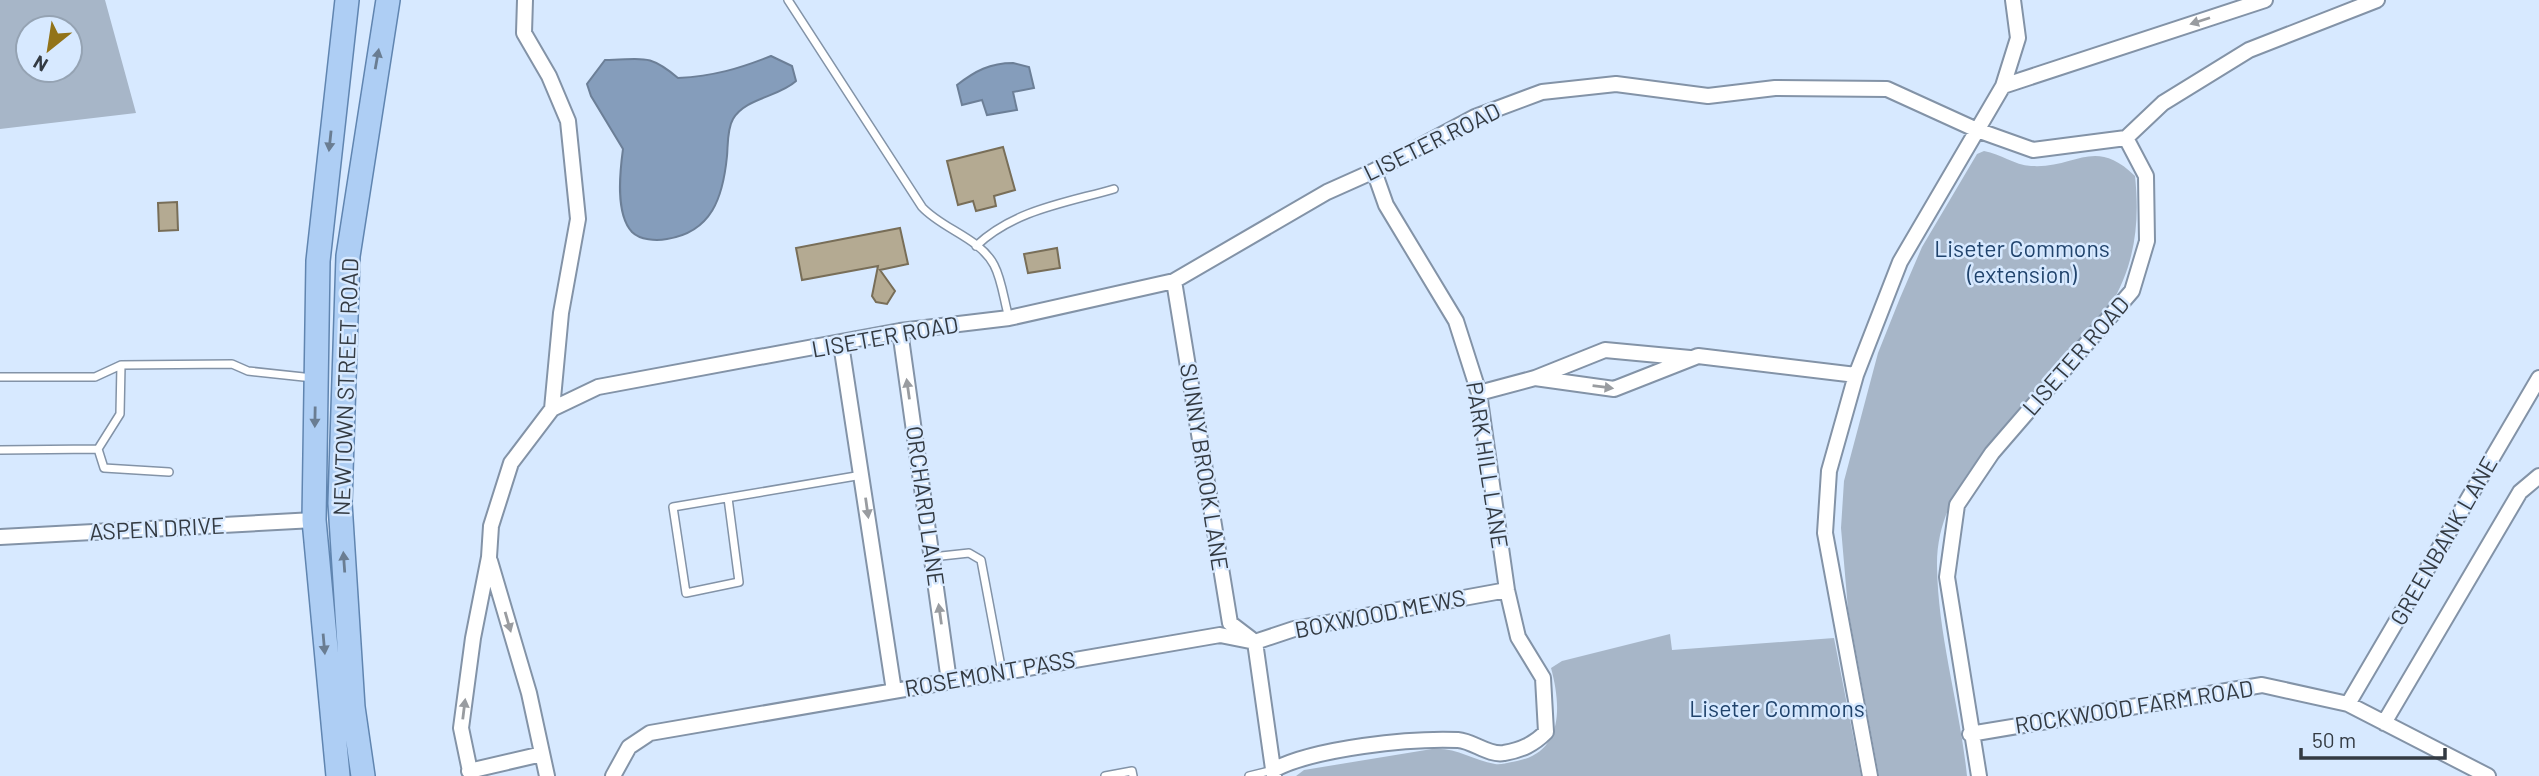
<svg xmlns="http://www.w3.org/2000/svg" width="2539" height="776" viewBox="0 0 2539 776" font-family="Barlow,sans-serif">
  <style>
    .green { fill: #a7b6c8; fill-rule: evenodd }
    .water { fill: #859dbb; stroke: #6c7f97; stroke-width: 2 }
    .building { fill: #b4aa92; stroke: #786e58; stroke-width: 2 }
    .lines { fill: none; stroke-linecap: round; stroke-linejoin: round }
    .lane-casing { stroke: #8393a7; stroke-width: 10 }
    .street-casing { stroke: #8393a7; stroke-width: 18 }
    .primary-casing { stroke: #6085b0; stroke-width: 26 }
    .lane { stroke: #fff; stroke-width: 7 }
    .street { stroke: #fff; stroke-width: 14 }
    .primary { stroke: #aecef4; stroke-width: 23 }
    .oneway { fill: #999ca0 }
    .oneway2 { fill: #6a7d92 }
    .labels { text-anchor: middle; stroke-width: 5; stroke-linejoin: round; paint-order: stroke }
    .street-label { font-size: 23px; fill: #333a42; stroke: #d7e9ff }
    .park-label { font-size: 23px; fill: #20436c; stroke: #d7e9ff }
  </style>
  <rect width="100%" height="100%" fill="#d7e9ff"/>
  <path class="green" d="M0,0H105L136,113L0,129ZM70,28V70H28V28Z
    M1984,151C2001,154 2014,165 2031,166C2076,169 2094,136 2135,176C2140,223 2135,265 2110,306C2083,339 2055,371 2027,403C1985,450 1936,498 1937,566C1938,637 1960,706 1967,776H1879L1848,609L1841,528L1844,481L1878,353L1900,298L1922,247L1977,154Z
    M1670,634L1672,650L1834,638L1861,776H1296L1304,770L1432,749C1456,747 1472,760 1495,764C1502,765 1510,762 1517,761C1564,752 1561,705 1551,668L1562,661Z"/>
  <path class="water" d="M771,56L792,66L796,81C779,97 745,98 733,119C727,129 728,145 727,156C723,197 712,232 667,239C656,241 640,240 632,232C615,214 620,171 623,149L591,96L587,84L605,60C642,60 647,52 678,78C714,76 738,69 771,56Z
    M1013,63L1029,67L1034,88L1013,92L1017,110L987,115L982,100L962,105L957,85C975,71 990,63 1013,63Z"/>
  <path class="building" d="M1003,147L1015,190L994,196L996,206L976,211L973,201L958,205L947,161Z
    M177,202L178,230L159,231L158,203Z
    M900,228L908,264L880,270L895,291L887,304L876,302L872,296L878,266L802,280L796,248Z
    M1057,248L1060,268L1028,273L1024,254Z"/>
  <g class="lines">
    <defs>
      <path id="lane" d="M788,0L922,207C942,229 980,238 994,265C1002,280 1004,301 1009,318
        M976,246C1014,210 1065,203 1114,189
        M0,377H95L121,365L232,364L248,371L313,378
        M98,449L104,468L169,472
        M0,450L98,449L120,414L121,365
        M728,498L739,582L686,593L673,507L862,475
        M932,557L969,553L981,560L1002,672
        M1105,776L1132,771L1133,776
        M1249,776L1273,770"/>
      <path id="street" d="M525,0L524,33L549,76L568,121L578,219L561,313L552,409
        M2003,86L2265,0
        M2126,138L2163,103L2249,50L2377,0
        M1174,281L1230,623L1251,639
        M900,331L949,681
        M841,344L894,691
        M1535,378L1614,389L1698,356L1856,375
        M1479,393L1535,378L1605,350L1690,358
        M0,537L314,520
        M490,561L529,693L547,776
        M1255,642L1294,629L1507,590
        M1255,642L1274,776
        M2348,704L2539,378
        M2384,723L2520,492L2539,476
        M1970,734L2262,685L2348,704L2488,776
        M1273,770C1315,748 1410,738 1458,740C1473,741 1489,756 1504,753C1522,750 1534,744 1546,732L1543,678L1518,637L1507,590L1479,393L1456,321L1386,205L1374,171
        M469,771L542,754
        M471,776L461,728L473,638L489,557L491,526L511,463L552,409L598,387L900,331L1009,318L1174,281L1327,192L1374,171L1475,117L1542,92L1616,84L1708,96L1775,88L1887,89L1977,130L2033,150L2126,138
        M613,776L629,747L650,733L1220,635L1255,642
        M1870,776L1825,533L1829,471L1856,375L1900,262L2003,86L2018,38L2013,0
        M1979,776L1947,577L1957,505L1992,453L2132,291L2147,241L2146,176L2126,138"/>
      <path id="primary" d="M338,776L314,520L318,261L347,0
        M363,776L353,707L340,503L348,256L388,0"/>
    </defs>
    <use href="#lane" class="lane-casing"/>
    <use href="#street" class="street-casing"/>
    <use href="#primary" class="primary-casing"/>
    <use href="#lane" class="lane"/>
    <use href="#street" class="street"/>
    <use href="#primary" class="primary"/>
  </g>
  <defs><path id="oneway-solid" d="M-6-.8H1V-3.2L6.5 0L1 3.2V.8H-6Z" transform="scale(1.75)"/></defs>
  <g class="oneway">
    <use href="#oneway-solid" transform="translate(2200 21) rotate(162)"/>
    <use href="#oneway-solid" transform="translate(1603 387) rotate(7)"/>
    <use href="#oneway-solid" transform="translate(908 389) rotate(-98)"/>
    <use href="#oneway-solid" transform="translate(867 508) rotate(82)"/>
    <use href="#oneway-solid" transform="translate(940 614) rotate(-98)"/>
    <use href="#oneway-solid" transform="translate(508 622) rotate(74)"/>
    <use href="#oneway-solid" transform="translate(464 709) rotate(-83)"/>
  </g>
  <g class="oneway2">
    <use href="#oneway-solid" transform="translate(377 59) rotate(-80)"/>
    <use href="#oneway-solid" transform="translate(330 141) rotate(96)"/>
    <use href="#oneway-solid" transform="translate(315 417) rotate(91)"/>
    <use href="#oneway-solid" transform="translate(344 562) rotate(-94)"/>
    <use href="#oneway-solid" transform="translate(324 644) rotate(85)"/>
  </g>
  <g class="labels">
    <g class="street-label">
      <text transform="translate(1432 142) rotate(-26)" y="8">LISETER ROAD</text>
      <text transform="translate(885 337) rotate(-10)" y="8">LISETER ROAD</text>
      <text transform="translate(2076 356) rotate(-49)" y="8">LISETER ROAD</text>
      <text transform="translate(346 387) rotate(-88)" y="8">NEWTOWN STREET ROAD</text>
      <text transform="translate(1487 465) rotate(81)" y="8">PARK HILL LANE</text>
      <text transform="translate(1204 467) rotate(81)" y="8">SUNNY BROOK LANE</text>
      <text transform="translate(925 506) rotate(82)" y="8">ORCHARD LANE</text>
      <text transform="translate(157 529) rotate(-3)" y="8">ASPEN DRIVE</text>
      <text transform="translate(2444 541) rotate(-60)" y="8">GREENBANK LANE</text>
      <text transform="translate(1380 614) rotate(-11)" y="8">BOXWOOD MEWS</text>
      <text transform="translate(990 674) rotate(-10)" y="8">ROSEMONT PASS</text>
      <text transform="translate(2134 707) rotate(-9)" y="8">ROCKWOOD FARM ROAD</text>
    </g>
    <g class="park-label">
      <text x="2022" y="257">Liseter Commons<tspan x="2022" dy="26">(extension)</tspan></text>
      <text x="1777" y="717">Liseter Commons</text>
    </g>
  </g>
  <g transform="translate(49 49) rotate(210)"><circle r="33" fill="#d7e9ff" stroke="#95a3b3" stroke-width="2"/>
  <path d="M0-5L12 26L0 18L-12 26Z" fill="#927319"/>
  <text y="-10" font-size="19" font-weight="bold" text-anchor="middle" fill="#333a42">N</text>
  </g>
  <path d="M2301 748v10h144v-10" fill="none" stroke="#333a42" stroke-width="3.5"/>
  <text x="2312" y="748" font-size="21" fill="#333a42" stroke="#d7e9ff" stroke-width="5" paint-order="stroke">50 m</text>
</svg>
